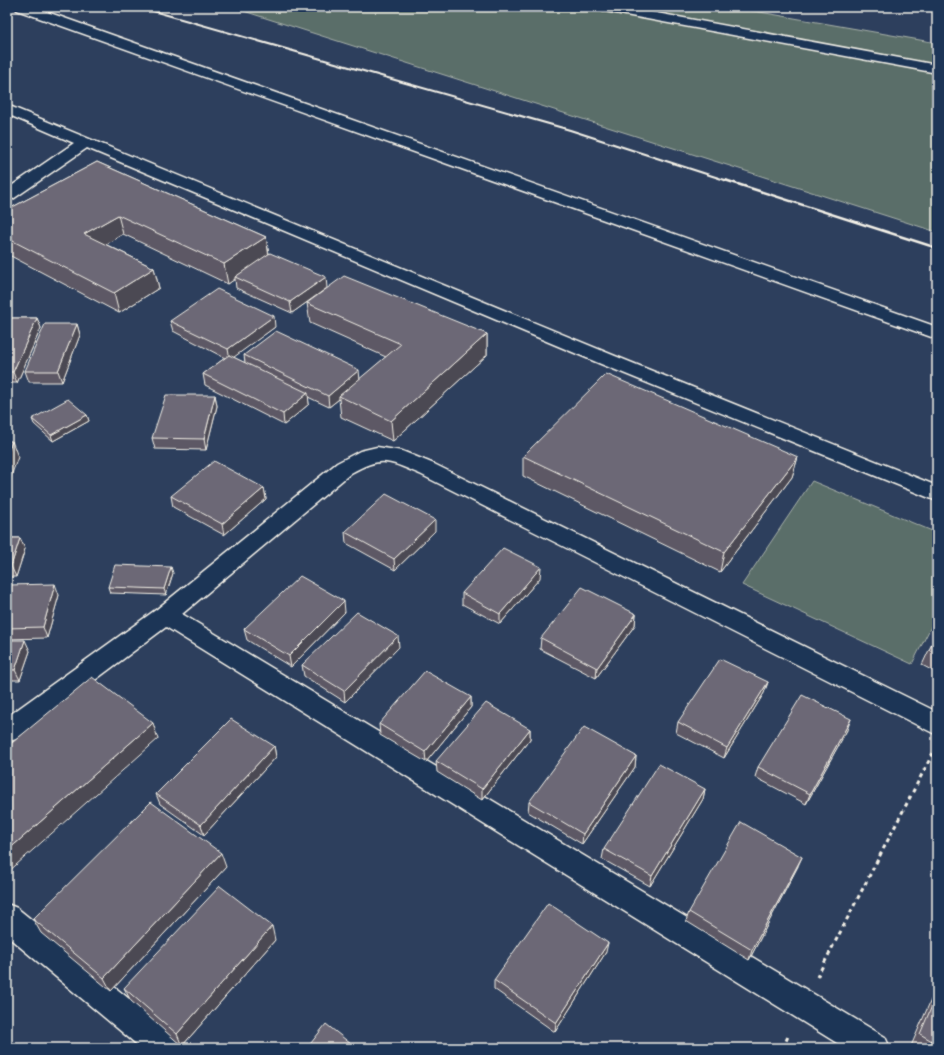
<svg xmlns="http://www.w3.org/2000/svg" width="944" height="1055" viewBox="0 0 944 1055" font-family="'Shantell Sans',sans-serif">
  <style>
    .green { fill: #5a6e69; stroke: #a7b0a8 }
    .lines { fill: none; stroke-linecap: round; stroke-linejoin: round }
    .minor-casing { stroke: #f4f1e8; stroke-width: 3 }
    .path { stroke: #f4f1e8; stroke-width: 3; stroke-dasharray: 4 4; stroke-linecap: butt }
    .minor { fill: #1d3557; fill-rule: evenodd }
    .rail-far1 { stroke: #f4f1e8; stroke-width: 2 }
    .rail { stroke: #f4f1e8; stroke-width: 2.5 }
    .wall { fill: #5d5965; stroke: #f4f1e8 }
    .shaded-wall { fill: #4c4953; stroke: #f4f1e8 }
    .building { fill: #6c6876; stroke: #f4f1e8 }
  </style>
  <rect width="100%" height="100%" fill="#2d3f5d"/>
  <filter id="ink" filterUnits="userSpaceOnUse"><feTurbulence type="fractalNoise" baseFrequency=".025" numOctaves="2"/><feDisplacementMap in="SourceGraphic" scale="8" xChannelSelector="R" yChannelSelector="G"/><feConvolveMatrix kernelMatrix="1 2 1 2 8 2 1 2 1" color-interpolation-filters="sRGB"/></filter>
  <g filter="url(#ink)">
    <path class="green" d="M231,7H731L937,43V232Z
      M812,481L937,533V615L912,664L742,585Z"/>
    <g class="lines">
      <defs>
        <path id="minor" d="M15,7H33L937,327V339L17,10Z
          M598,7H624L937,65V73L604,11Z
          M7,105L615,356L937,486V501L601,364L87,148L13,199L7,201V189L74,143L7,114Z
          M377,447L402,451L434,464L937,712V735L420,474C389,461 382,455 351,473L182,614L885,1037L890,1048H845L166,627L16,739L7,742V717L157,609L337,463L360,451Z
          M7,904L17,908L176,1037L181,1048H141L7,936Z"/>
      </defs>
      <use href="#minor" class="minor-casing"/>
      <path class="path" d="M817,977L934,751
        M783,1048L789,1034"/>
      <use href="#minor" class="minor"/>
      <path class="rail-far1" d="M139,7L570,130L728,181"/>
      <path class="rail" d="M725,180L937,248"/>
    </g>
    <path class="wall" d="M97,162L266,237L269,254L327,288L292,313L236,288L235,279L228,284L123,234L105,244L154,268L159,288L119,313L7,254V210Z
      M307,303L487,334V355L393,441L341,417L339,399L329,407L308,397L309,404L284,425L205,385L203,374L225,358L173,331L170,321L275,327L233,357L245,363L244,355L360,379L386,357L310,323Z
      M7,318H37L41,328L17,383H7Z
      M77,324L80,335L62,382H29L25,371Z
      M215,395L217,406L206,450L155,449L152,438Z
      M87,415L89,421L53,441L34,424L32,419Z
      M523,456L798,457L792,477L720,572L523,476Z
      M264,488L266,499L224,535L173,507L171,496Z
      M435,531L395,570L346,543L345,532Z
      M7,538H20L25,549L16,577H7Z
      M173,573L166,595L110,593L108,587Z
      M540,578L500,624L462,604V593Z
      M7,585L59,595L47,638L7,639Z
      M345,612L291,667L247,640L244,629Z
      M636,614L635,625L596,678L540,649L541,638Z
      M937,634V673L922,665L929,650Z
      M7,640L30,651L20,680H7Z
      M399,647L345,702L304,676L302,665Z
      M768,682L764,693L724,758L676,733L678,722Z
      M471,697V707L426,762L380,735L379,724Z
      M530,729V739L482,800L437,772L436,761Z
      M847,730L806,804L755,777L758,767Z
      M274,746L276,757L204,835L160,804L156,794Z
      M636,756L635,767L582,844L528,812L529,802Z
      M705,789L703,799L650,886L602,859L604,849Z
      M798,866L749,960L686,921L689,912Z
      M226,867L111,991L41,933L33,919Z
      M275,940L182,1046L131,1001L124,988Z
      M606,952L555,1032L494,989V980Z
      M937,986V1048H914L911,1046Z"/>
    <path class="shaded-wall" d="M118,215L123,234L90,254L84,234Z
      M266,237L269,257L235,277V279L228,284L224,264Z
      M154,268L159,288L119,313L114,293Z
      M326,277L327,288L292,313L290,302Z
      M274,316L275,327L230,360L228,349Z
      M37,318L41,328L17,383L13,372Z
      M77,324L80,335L62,382L58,371Z
      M487,334V355L393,441L391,421Z
      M359,370L360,381L339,396V399L329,407L328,396Z
      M308,393L309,404L284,425L283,414Z
      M215,395L217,406L206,450L204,439Z
      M87,415L89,421L53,441L51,435Z
      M12,441L18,457L7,487V455Z
      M798,457L792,477L720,572L724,552Z
      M264,488L266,499L224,535L222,524Z
      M435,520V531L395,570L394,559Z
      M20,538L25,549L16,577L11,566Z
      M171,567L173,573L166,595L164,589Z
      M541,567L540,578L500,624V614Z
      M55,584L59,595L47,638L43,627Z
      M344,601L345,612L291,667L289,656Z
      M636,614L635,625L596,678L597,668Z
      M398,636L399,647L345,702L344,691Z
      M25,640L30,651L20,680L15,670Z
      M768,682L764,693L724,758L727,748Z
      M471,697V707L426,762L425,752Z
      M851,719L847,730L806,804L810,794Z
      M153,723L158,739L7,873V851Z
      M530,729V739L482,800V789Z
      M274,746L276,757L204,835L201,825Z
      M636,756L635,767L582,844L583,834Z
      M705,789L703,799L650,886L652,876Z
      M221,853L226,867L111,991L104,978Z
      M802,857L798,866L749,960L752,950Z
      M272,926L275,940L182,1046L177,1034Z
      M608,943L606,952L555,1032L556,1023Z"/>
    <path class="building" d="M97,162L266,237L224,264L118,215L84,234L154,268L114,293L7,238V210Z
      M270,253L326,277L290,302L235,277Z
      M344,276L487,334L391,421L339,396L401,344L307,303Z
      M217,289L274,316L228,349L170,321Z
      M7,318H37L13,372H7Z
      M45,324H77L58,371H25Z
      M276,331L359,370L328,396L244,355Z
      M229,355L308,393L283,414L203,374Z
      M606,374L798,457L724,552L523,456Z
      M166,395H215L204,439L152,438Z
      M68,399L87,415L51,435L32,419Z
      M7,441H12L7,455Z
      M214,461L264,488L222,524L171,496Z
      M386,494L435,520L394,559L345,532Z
      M7,538H20L11,566H7Z
      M503,548L541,567L500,614L462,593Z
      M115,565L171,567L164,589L108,587Z
      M300,576L344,601L289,656L244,629Z
      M55,584L43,627L7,628V585Z
      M582,587L636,614L597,668L541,638Z
      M357,612L398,636L344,691L302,665Z
      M937,634V654L929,650Z
      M7,640H25L15,670H7Z
      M720,659L768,682L727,748L678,722Z
      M425,671L471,697L425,752L379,724Z
      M92,677L153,723L7,851V747Z
      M802,695L851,719L810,794L758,767Z
      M486,703L530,729L482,789L436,761Z
      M231,719L274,746L201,825L156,794Z
      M584,727L636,756L583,834L529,802Z
      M659,764L705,789L652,876L604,849Z
      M151,802L221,853L104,978L33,919Z
      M741,822L802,857L752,950L689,912Z
      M220,886L272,926L177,1034L124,988Z
      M548,903L608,943L556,1023L494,980Z
      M937,994V1044L920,1034Z
      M326,1024L356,1048H307Z
      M7,1041L15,1048H7Z"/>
  </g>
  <rect width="944" height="1055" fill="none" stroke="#1d3557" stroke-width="24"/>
  <rect x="12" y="12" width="920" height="1031" fill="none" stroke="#f4f1e8" stroke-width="1.5" filter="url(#ink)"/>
</svg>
